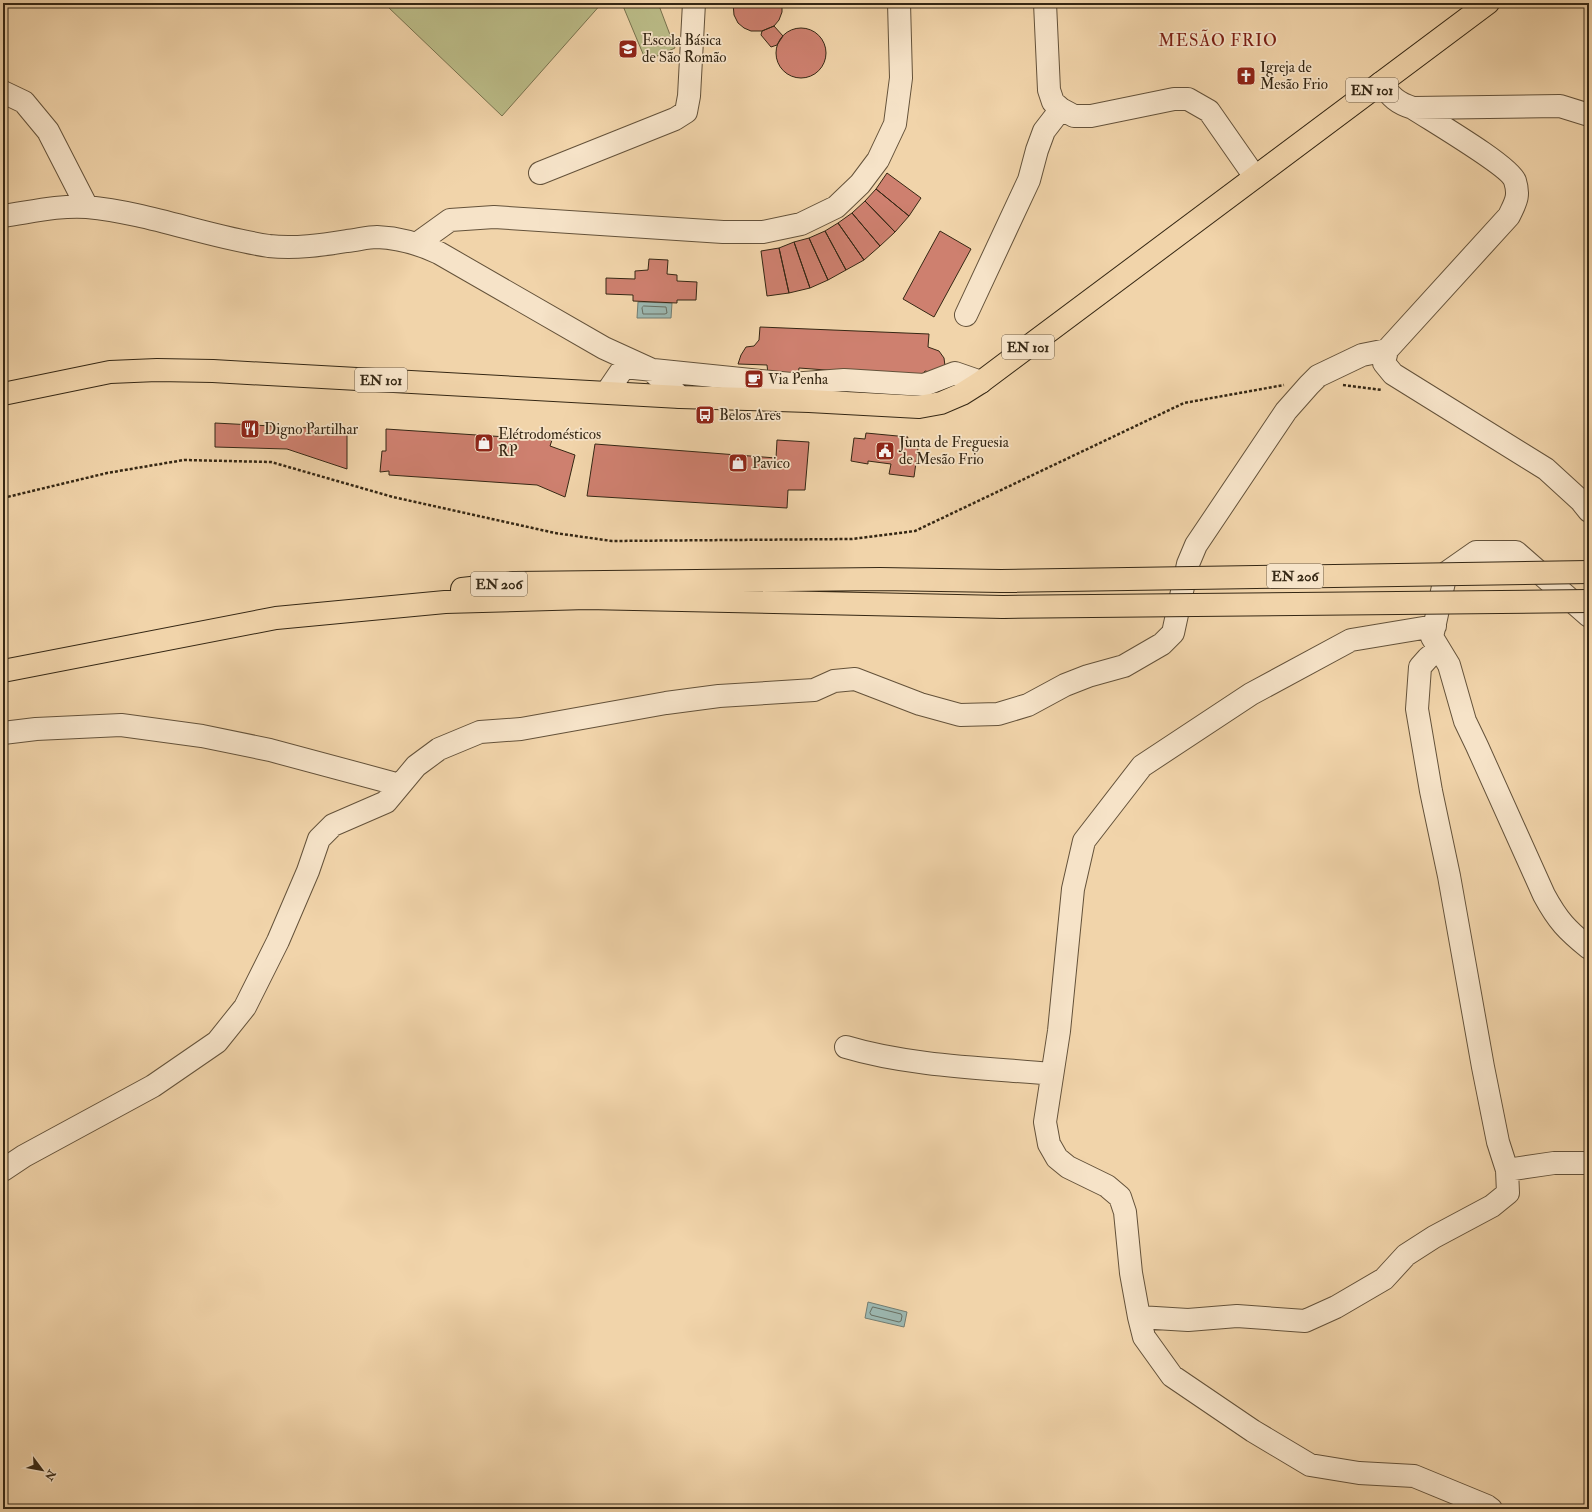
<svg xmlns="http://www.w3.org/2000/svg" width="1592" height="1512" viewBox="0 0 1592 1512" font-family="'IM FELL Double Pica',serif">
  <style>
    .green { fill: #bbbc88; stroke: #78724e }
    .water { fill: #9cb7b0; stroke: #737d72 }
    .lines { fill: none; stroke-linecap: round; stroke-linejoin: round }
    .shore { stroke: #686f62; stroke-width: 1 }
    .building { fill: #ce806f; stroke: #352714 }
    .minor-casing { stroke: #64523a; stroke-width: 24 }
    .major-casing { stroke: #352714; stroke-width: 24 }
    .highway-casing { stroke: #352714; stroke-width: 24 }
    .path { stroke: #352714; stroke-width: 2.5; stroke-dasharray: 3 2; stroke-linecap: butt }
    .minor { stroke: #f6e3c8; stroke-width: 22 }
    .major { stroke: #f1d4aa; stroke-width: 22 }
    .highway { stroke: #f1d4aa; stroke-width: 22 }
    .highway-bridge-casing { stroke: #352714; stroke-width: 24; stroke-linecap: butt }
    .highway-bridge { stroke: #f1d4aa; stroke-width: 22 }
    .labels { text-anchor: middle; stroke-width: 3.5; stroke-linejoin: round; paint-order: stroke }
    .shield { fill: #f6e3c8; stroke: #6f5f4a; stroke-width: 1 }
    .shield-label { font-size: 14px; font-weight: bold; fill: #352714 }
    .poi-label { font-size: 15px; fill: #352714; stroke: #f6e3c8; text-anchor: start }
    .quarter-label { font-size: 17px; letter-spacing: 1px; fill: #7a1f14; stroke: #f6e3c8 }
  </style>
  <rect width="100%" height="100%" fill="#f1d4aa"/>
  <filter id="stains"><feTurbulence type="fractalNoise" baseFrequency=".005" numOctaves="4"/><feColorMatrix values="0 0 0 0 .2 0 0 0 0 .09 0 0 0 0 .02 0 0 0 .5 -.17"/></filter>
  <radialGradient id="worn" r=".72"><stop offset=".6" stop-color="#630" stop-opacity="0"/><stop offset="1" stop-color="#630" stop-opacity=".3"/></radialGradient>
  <path class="green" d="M392,3H602L502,116L388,7Z
    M630,3H658L675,48L646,61L623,6Z"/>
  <path class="water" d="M638,302L672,303L671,318H637Z
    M868,1302L907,1312L904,1327L865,1318Z"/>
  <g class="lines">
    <path class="shore" d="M644,306L666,307L667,313L665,314H643L642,308Z
      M873,1307L901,1314L902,1316L901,1321L899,1322L871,1315L870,1313Z"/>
  </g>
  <path class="building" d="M733,3H782V12L779,20L774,26L762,31H751L744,28L738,23L734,15Z
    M774,26L783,36L777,45L771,47L761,35L762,31Z
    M776 53a25 25 0 1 1 50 0a25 25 0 1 1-50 0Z
    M887,173L921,198L909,216L876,189Z
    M876,189L909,216L895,232L865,201Z
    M865,201L895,232L880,246L852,213Z
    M852,213L880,246L864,260L838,223Z
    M838,223L864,260L846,270L825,231Z
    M825,231L846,270L828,280L809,238Z
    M940,231L971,249L934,317L903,299Z
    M809,238L828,280L810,288L794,242Z
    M794,242L810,288L789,293L779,248Z
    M779,248L789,293L767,296L761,251Z
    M649,259L668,260L667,274L677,275V281L697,282L696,300H677V303L633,301V295L606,294V278L635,279V271L648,270Z
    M760,327L929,334L928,347L939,351L944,358L945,366L939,374L925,371L921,377L799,368L797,383L768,374L767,365L738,364L741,355L746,347L754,346L759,340Z
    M215,423L347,430V469L287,449L215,447Z
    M386,429L552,440L550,446L575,455L565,497L537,485L389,475V471L380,472L382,451H386Z
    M866,433L908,437L907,439L919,441L914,477L889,474L891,464L868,461V464L851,461L854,438L865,439Z
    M777,440L809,442L805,490H788L787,508L587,496L595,444L776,458Z"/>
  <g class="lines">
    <defs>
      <path id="minor" d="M1045,3L1049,90L1053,102L1061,109L1074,116H1091L1174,99H1188L1209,111L1255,177
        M1381,83C1391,97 1397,103 1413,108L1560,106L1589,115
        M3,92L24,102L48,131L87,207
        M1413,108C1431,120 1510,166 1515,181C1520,197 1515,203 1509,216L1387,350L1384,363L1393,374L1546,469L1581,501L1589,511
        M540,173L675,119L686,112L689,96L694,3
        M3,216C31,212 59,205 87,207C149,213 208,237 269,246C295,249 322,245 347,241C357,240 368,237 377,237C400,238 418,243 439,253L604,348L650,369L680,397
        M418,243L450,220L494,217L723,232H763L801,224L836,207L860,184L878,160L895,124L901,78L899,3
        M966,315L1029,180L1037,150L1044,131L1061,109
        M607,392L624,367L791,384L844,380L924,385L955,373L981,382
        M1589,616L1516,552H1476L1446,573L1432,637L1449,665L1465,721L1477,746L1544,895C1558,921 1567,930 1589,948
        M1435,626L1351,640L1251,694L1142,766L1084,841L1073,889L1059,1031L1045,1122L1049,1144L1057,1158L1068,1167L1107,1186L1120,1197L1125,1212L1131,1273L1139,1317L1144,1337L1172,1376L1253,1431L1310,1465L1359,1473L1414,1476L1487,1506L1491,1509
        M3,733L36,729L121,725L202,736L270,750L400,785
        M846,1047C909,1066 986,1068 1052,1074
        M3,1170L24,1156L153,1086L217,1042L245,1007L278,941L308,871L319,839L333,825L386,802L416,766L439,749L480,732L521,729L666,703L719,696L814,690L834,681L855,679L920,704L960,715L998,714L1028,705L1065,685L1088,676L1124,666L1162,644L1173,633L1188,564L1196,545L1286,411L1309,385L1318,376L1362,355L1387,350
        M1507,1170L1554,1163H1589
        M1139,1317L1188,1320L1237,1316L1305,1321L1336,1307L1384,1279L1406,1255L1434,1237L1492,1206L1508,1193L1507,1170L1498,1142L1483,1067L1449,876L1431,791L1417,709L1420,667L1428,658L1439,649"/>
      <path id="major" d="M3,394L110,372L157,370L213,371L680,397L809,401L919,407L941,403L962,394L981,382L1488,3"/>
      <path id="highway" d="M462,589L514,583L880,579L1001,581
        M3,671L276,618L445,602L587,598L1003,607"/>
    </defs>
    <use href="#minor" class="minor-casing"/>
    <use href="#major" class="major-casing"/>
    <use href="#highway" class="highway-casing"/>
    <path class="path" d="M1343,385L1382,390
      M3,498L107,473L184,460L271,462L393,497L555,533L612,541L852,539L915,531L1184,403L1284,385"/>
    <use href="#minor" class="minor"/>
    <use href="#major" class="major"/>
    <use href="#highway" class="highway"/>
    <defs>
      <path id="highway-bridge" d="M1001,581L1589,572
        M1003,607L1589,601"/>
    </defs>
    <use href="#highway-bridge" class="highway-bridge-casing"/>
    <use href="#highway-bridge" class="highway-bridge"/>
  </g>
  <defs>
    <symbol id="school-square" viewBox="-11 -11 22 22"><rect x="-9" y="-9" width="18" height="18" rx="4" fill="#8f2418" stroke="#f6e3c8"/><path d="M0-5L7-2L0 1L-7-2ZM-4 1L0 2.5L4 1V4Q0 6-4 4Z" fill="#fff"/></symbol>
    <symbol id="church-square" viewBox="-11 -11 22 22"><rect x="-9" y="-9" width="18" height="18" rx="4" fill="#8f2418" stroke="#f6e3c8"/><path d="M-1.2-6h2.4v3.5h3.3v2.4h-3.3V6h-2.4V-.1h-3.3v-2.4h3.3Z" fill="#fff"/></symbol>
    <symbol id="cafe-square" viewBox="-11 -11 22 22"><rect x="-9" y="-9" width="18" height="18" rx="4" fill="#8f2418" stroke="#f6e3c8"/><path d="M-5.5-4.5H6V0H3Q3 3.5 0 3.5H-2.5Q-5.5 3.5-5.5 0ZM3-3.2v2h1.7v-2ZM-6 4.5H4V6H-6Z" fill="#fff"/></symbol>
    <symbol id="bus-square" viewBox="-11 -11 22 22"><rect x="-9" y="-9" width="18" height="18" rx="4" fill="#8f2418" stroke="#f6e3c8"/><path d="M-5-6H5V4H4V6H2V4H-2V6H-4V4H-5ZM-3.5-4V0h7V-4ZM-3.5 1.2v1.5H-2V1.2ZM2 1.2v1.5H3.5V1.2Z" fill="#fff"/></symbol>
    <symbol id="restaurant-square" viewBox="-11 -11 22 22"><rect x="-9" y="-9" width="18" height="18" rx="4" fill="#8f2418" stroke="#f6e3c8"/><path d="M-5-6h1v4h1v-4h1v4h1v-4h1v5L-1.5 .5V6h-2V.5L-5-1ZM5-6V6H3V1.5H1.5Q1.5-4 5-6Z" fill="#fff"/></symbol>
    <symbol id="shop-square" viewBox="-11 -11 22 22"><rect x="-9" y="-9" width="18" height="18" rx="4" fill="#8f2418" stroke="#f6e3c8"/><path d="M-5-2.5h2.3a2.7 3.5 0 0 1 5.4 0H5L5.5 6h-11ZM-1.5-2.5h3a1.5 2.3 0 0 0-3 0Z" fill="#fff"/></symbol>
    <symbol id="civic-square" viewBox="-11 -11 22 22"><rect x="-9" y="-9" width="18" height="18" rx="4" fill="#8f2418" stroke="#f6e3c8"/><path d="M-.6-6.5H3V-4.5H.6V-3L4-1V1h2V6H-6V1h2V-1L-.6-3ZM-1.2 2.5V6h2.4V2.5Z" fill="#fff"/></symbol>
  </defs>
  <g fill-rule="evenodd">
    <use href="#school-square" x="617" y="38" width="22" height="22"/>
    <use href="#church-square" x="1235" y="65" width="22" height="22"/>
    <use href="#cafe-square" x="743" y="368" width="22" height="22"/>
    <use href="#bus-square" x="694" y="404" width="22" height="22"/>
    <use href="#restaurant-square" x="239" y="418" width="22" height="22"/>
    <use href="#shop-square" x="473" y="432" width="22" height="22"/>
    <use href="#civic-square" x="874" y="440" width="22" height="22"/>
    <use href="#shop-square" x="727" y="452" width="22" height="22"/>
  </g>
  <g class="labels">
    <g class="shield">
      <rect x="1346" y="78" width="52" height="24" rx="3"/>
      <rect x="1002" y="335" width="52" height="24" rx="3"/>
      <rect x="355" y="368" width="52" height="24" rx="3"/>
      <rect x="1267" y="564" width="56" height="24" rx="3"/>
      <rect x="471" y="572" width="56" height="24" rx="3"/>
    </g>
    <g class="shield-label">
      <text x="1372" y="95">EN 101</text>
      <text x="1028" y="352">EN 101</text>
      <text x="381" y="385">EN 101</text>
      <text x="1295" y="581">EN 206</text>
      <text x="499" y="589">EN 206</text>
    </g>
    <g class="poi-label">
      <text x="642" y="45">Escola Básica<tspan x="642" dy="17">de São Romão</tspan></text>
      <text x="1260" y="72">Igreja de<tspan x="1260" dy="17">Mesão Frio</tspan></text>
      <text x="768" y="384">Via Penha</text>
      <text x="719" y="420">Belos Ares</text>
      <text x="264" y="434">Digno Partilhar</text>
      <text x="498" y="439">Elétrodomésticos<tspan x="498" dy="17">RP</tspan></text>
      <text x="899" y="447">Junta de Freguesia<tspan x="899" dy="17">de Mesão Frio</tspan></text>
      <text x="752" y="468">Pavico</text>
    </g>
    <g class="quarter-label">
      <text x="1218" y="46">MESÃO FRIO</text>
    </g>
  </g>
  <rect width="1592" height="1512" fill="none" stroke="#f1d4aa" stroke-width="16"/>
  <rect x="4" y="4" width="1584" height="1504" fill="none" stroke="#352714" stroke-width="2"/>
  <rect x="8" y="8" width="1576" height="1496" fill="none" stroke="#352714"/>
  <g transform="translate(42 1470) rotate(122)" stroke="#f6e3c8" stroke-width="3" paint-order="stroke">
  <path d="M0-3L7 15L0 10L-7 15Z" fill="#352714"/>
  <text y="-6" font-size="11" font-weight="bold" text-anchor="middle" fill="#352714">N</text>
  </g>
  <rect width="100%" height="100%" filter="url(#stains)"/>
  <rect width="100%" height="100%" fill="url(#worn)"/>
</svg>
